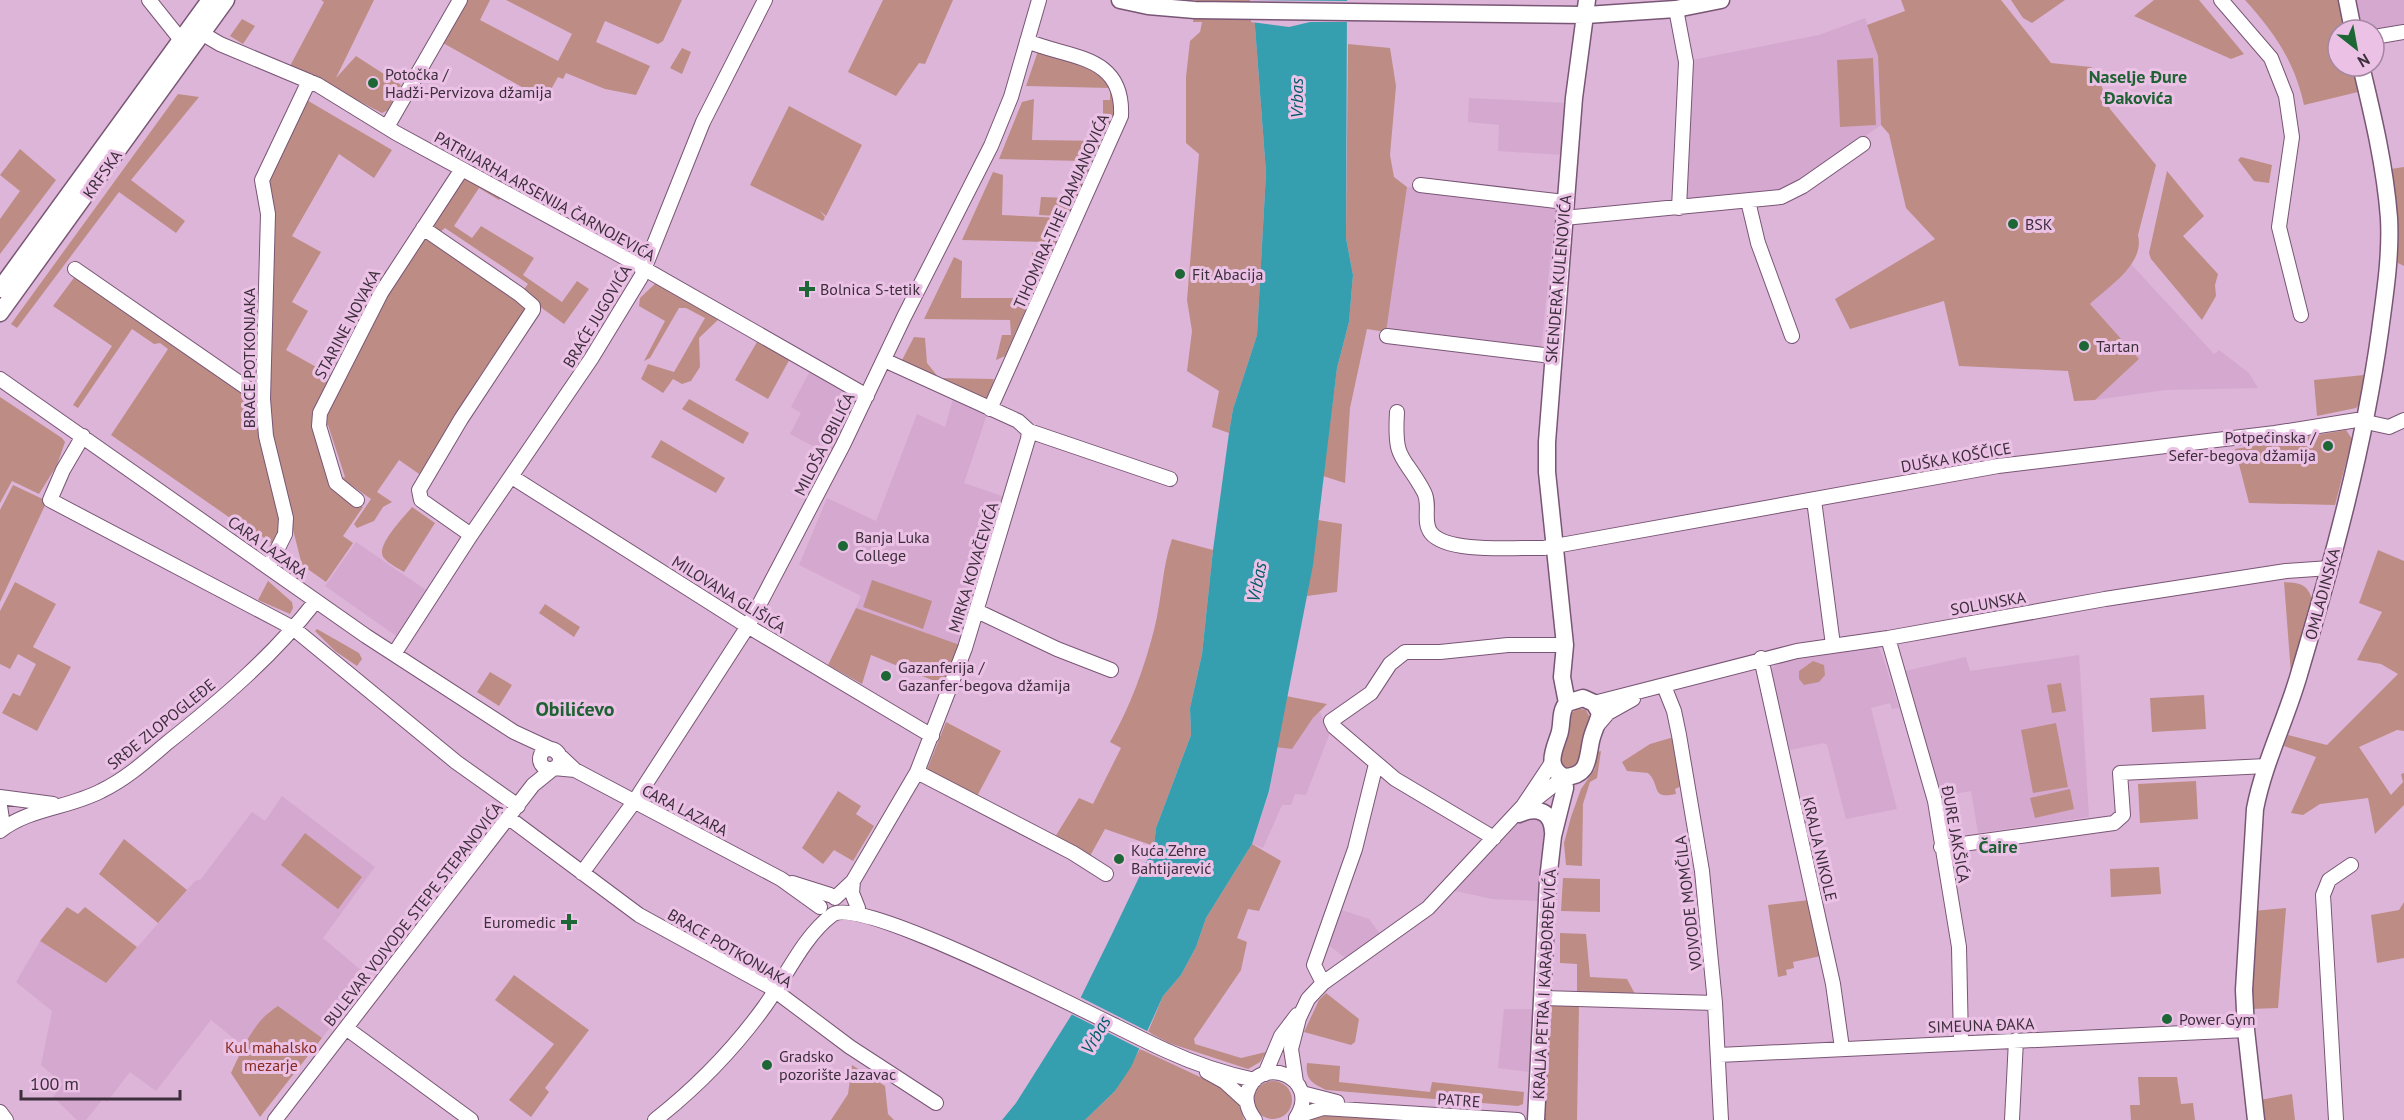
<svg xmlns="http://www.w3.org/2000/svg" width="2404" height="1120" viewBox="0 0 2404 1120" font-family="'PT Sans',sans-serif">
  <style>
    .built { fill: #d5a8d0 }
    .green { fill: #bd8d85 }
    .water { fill: #359fb0 }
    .pier { fill: #ddb5d8 }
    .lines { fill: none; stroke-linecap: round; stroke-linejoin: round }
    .minor-casing { stroke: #795675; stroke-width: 16 }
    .major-casing { stroke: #795675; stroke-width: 19 }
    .minor { stroke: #fff; stroke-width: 14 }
    .major { stroke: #fff; stroke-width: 16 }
    .poi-dot { fill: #1c6735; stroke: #ebc2e6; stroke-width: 2 }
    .labels { text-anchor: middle; stroke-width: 6; stroke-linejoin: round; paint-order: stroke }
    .poi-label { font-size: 16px; fill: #3d2e3c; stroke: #ebc2e6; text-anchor: start }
    .street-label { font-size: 16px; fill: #3d2e3c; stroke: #ebc2e6 }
    .park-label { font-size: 16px; fill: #862b1f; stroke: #ebc2e6 }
    .neighbourhood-label { font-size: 18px; font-weight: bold; fill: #1e6133; stroke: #ebc2e6 }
    .water-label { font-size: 18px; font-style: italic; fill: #005c69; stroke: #ebc2e6 }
    .quarter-label { font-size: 20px; font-weight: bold; fill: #1e6133; stroke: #ebc2e6 }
  </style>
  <rect width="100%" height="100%" fill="#ddb5d8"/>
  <path class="built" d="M2352,0H2404V26L2374,33V30L2360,29Z
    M1865,18L1878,56L1881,125L1789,190L1686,202L1692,60L1819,35Z
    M1469,98L1569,103L1564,155L1498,151L1499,125L1468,122Z
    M1407,187L1556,203L1541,351L1386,328Z
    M2131,264L2214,354L2219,350L2249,373L2258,388L2165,390L2095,400L2139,359L2090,304Z
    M810,371L861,398L830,455L790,434L801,413L791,407Z
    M953,399L987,414L964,483L1005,497L960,645L856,608L861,596L799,565L827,498L876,521L917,414L945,427Z
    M356,542L429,592L399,638L325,586Z
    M1872,647H1878L1882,654L1899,708L1892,709L1890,703L1871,708L1897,809L1846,819L1827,745L1824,743L1790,750L1770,670L1778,663Z
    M2079,655L2089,817L1978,833L1971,791L1938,797L1905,671L1966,657L1970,671Z
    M1320,712L1326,726L1331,730L1306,795L1295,794L1291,805H1282L1263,848L1252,844L1270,790L1275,747L1292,748L1313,718Z
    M282,796L375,867L323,938L369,977L322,1038L278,1006L269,1011L243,1046L211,1020L156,1091L130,1072L107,1102L103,1099L86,1120H77L53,1097L63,1084L41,1065L52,1011L16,982L40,941L106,983L195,881L201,879L252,812L265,821Z
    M1536,814L1548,827L1540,901L1492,899L1451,890L1522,817Z
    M1342,910L1369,919L1382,936L1348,960L1327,944Z
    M1504,1009H1537L1532,1070L1529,1072L1498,1068Z"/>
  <path class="green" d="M321,0H374L336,78L356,56L401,85L388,110L382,113L290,66L324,2Z
    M468,0H490L480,20L558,61L572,34L506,0H682L663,41L658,44L605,21L596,42L650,66L636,95L605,89L566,73L563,79L558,77L545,100L443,43Z
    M883,0H953L925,64L919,63L896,96L848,72Z
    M1196,0H1253L1266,173L1257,335L1233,409L1229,433L1212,427L1219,391L1187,371L1192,331L1187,300L1199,154L1186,143V77L1190,41L1200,32L1202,22H1193Z
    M1901,0H2001L2051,63L2091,67L2096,71L2110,109L2156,165L2138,235C2145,264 2109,286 2090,304L2139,359L2095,400L2074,401L2068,371L1959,366L1944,301L1850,329L1835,299L1935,239L1906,208L1889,134L1881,125L1878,56L1867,25L1905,11Z
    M2011,0H2065L2032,23L2023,18Z
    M2154,0H2199L2244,54L2231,59L2134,16Z
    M2245,0H2339L2345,30H2338V66H2352L2358,92L2304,105C2295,62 2274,32 2245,0Z
    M242,19L255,26L243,44L230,36Z
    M1348,44L1390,48L1396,86L1390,155L1394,177L1407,187L1386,332L1367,329L1350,408L1345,483L1323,476L1337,368L1349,322L1353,275L1346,238Z
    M682,48L691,52L682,74L670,68Z
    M1038,51L1090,66L1106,77L1117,107L1109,129L1103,123V100H1110V88L1026,86Z
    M1873,58L1876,125L1840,127L1837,60Z
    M178,94L199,97L131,180L185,221L176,233L119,192L17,328L11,324Z
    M305,99L392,150L374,178L339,154L292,236L321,252L292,302L308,311L286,350L334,377L319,410L342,492L363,507L343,536L353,543L326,582L302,565L269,436L266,178Z
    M1034,99L1032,140L1106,141L1074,217L1039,215L1041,197L1071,198L1072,172H1085V161L999,159L1022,102Z
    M789,106L862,145L826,216L820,211L825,217L823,221L750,185Z
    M20,149L56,180L0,254V219L20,191L0,175Z
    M2241,157L2272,165L2269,183L2254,181L2238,160Z
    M2404,167V266L2398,263L2391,169Z
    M2167,171L2204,216L2183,236L2218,274L2215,285L2216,296L2202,320L2151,259L2149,253Z
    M993,172L1003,175L1002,215L1062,218L1058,238L1063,240L1041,279L1032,275V253H1045V242L962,240Z
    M468,179L501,197L499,200L479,188L454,226L472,238L481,226L534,258L523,275L562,302L577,281L589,289L564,324L521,293L528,284L521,279L445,228L439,233L430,227L462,180Z
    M423,231L524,306L525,310L477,380L482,383L422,476L399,460L377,492L392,502L383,507L374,521L357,528L354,524L371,499L348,483L336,480L345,477L328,425L321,427V413Z
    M954,257L962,261L961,298H1031L1005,356L996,360L1002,335H1011L1010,320L924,319Z
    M76,275L261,400L284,518L275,546L236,517L233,520L111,435L168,349L160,343L154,344L132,329L78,408L73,405L112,346L53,306Z
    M658,281L721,317L699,338L700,367L691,381L682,384L673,379L663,393L641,379L648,364L674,372L705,318L686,308H679L650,358L644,361L665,321L639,306L640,298Z
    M761,335L793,353L768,399L735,380Z
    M914,337L925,338L927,363L939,378L994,379L987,404L902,360Z
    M2364,375L2359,405L2356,408L2317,416L2314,380Z
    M0,397L62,438L65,442L57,465L39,494L12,481L0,503Z
    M689,399L749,433L743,444L682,409Z
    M2346,430L2352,439L2335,505L2249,503L2235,449Z
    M661,440L725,478L716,493L651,457Z
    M13,485L47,501L0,602V510Z
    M412,507L435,523L404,572C398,568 389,564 384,558C374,547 404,517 412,507Z
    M1318,520L1342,524L1337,592L1307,596Z
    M1172,539L1213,550L1202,654L1190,708L1191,735L1156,828L1154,846L1105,829L1090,856L1055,837L1079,798L1093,804L1121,748L1110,742C1130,707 1144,669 1154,630C1162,599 1162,568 1172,539Z
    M2378,550L2404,561V731L2397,730L2359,747L2391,795L2403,782L2401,774L2404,773V805L2375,834L2368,798L2320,804L2303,815L2291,813L2316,757L2284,746L2288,735L2327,745L2398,674L2381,664L2357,660L2382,612L2359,603Z
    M872,580L932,601L923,629L863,607Z
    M268,581L292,602L293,608L290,614L258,600Z
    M15,582L56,604L33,647L71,667L37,731L2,713L13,693L20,696L36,664L18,654L10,669L0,664V611Z
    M2284,582C2299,583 2307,583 2312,599L2291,674Z
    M545,604L580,627L574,637L539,613Z
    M856,608L960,645L944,685L871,655L862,684L828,665Z
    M317,629L359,653L362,659L357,666L335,651L315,631Z
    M1813,661L1824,665L1825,675L1819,682L1804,685L1799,679V671Z
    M490,672L512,685L499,706L477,692Z
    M2061,683L2066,711L2052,713L2047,685Z
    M2204,695L2206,729L2152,732L2150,698Z
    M1286,696L1327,704L1313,718L1292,749L1275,747Z
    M1577,708L1586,710L1591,720L1582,740L1579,765L1566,770L1558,760L1571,714Z
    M946,722L1001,751L975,800L926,772Z
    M2056,723L2068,787L2033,793L2021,730Z
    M1674,737L1683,785L1675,789L1676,794C1650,800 1661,785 1648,773L1627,771L1622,762L1650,744Z
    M1601,751L1597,778L1590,782L1583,804L1582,866L1566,865L1564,843L1571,817L1581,789L1595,769L1597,752Z
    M2196,781L2198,819L2140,823L2138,784Z
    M2070,789L2074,809L2035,818L2030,798Z
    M838,791L861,806L856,814L874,826L853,861L834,850L823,864L802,848Z
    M305,833L362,877L338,909L281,865Z
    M124,839L187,890L158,923L99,874Z
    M1252,844L1281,861L1259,911L1248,909L1237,938L1247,942L1241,970L1194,1039L1195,1044L1241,1058L1266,1052L1260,1062L1248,1069L1169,1043L1148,1032L1163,996L1181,975L1196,947L1206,918Z
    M2159,867L2161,894L2111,897L2110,869Z
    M1563,878L1600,879V912L1561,911Z
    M1809,900L1821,956L1793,962L1794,968L1786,970L1787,975L1778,977L1768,905Z
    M2404,902V958L2377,963L2371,915L2399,910Z
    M67,907L78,914L85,907L137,947L106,983L40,941Z
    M2286,908L2278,1008L2251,1009L2253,911Z
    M1560,933L1586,934L1590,977L1627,979L1635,994L1577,992V964L1560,963Z
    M514,975L589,1030L545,1088L549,1092L531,1117L509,1100L554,1044L495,1000Z
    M1326,993L1359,1019L1355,1042L1351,1045L1304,1032L1319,1000Z
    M1552,1005H1579L1577,1120H1545Z
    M278,1006L322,1038L260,1117L231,1073C242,1049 255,1019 278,1006Z
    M1140,1049L1228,1090L1238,1100L1244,1120H1085L1115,1091Z
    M1307,1063L1340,1066L1339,1082L1430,1092L1432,1082L1524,1092L1523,1104L1518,1106L1326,1090C1312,1083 1305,1080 1307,1063Z
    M852,1065L885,1086L888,1114L894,1120H831L848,1094Z
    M2138,1077H2177L2181,1104L2193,1103L2195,1120H2131L2130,1105H2140Z
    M1254 1100a19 19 0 1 1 38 0a19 19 0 1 1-38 0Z
    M2292,1094L2295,1120H2263L2260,1100Z
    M1316,1115L1392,1116L1391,1120H1304Z"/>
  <path class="water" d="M1253,0H1347L1346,238L1353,275L1349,322L1337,368L1313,565L1269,791L1252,844L1206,918L1196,947L1181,975L1163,996L1131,1067L1115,1091L1085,1120H1002L1016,1103L1074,1011L1111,936L1154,846L1156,828L1191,735L1190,708L1202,654L1213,550L1229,433L1233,409L1257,335L1266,173Z"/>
  <path class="pier" d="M1250,0L1350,1V22H1310L1289,27L1251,22Z
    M1078,996L1151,1033L1142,1050L1069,1013Z"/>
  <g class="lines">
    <defs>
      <path id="minor" d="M149,0L181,40
        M2221,0L2271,58L2286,96L2292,137L2279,227L2301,315
        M1676,9L1686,62L1679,208
        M203,34L220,44L318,85L396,133L629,260L867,396
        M2374,37L2404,32
        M387,127L460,0
        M1420,185L1565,202
        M1748,201L1758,243L1792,336
        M1564,218L1781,197L1803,186L1863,144
        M423,228L519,294L533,306V310L461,419L419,490L421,500L471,535
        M75,269L263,399
        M1387,336L1552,356
        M0,379L366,636L514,732L555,751
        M990,409L1121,116C1124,54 1070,59 1027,41
        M1397,412C1394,463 1403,453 1424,492C1431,505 1422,521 1431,533C1448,554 1518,547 1544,548L1998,466L2275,433L2357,420L2389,427L2404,420
        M1029,431L1170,479
        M83,436L63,470L50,500L293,628L456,762L518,806
        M512,477L744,624L932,736
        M357,500L336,483L319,426L320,413L381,293L462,169
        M1814,500L1833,645
        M269,566L285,534L286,518L266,436L263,399L268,214L262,180L309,81
        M977,611L1057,649L1111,670
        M1888,638L1935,801L1959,947L1961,1042
        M394,654L471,535L591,359L641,277L703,122L765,0
        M1761,658L1833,984L1842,1048
        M1664,686L1674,711L1679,735L1702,871L1715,1003L1721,1120
        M1594,703L1797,651L1888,638L2105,599L2286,571L2330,568
        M1596,727L1608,713L1633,699
        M540 759a10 10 0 1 1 20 0a10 10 0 1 1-20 0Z
        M557,753L575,770L781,879L820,907
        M917,772L1073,853L1106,874
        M0,797L53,804
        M1536,799L1564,777
        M0,806L2,819L0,827
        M509,818L639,915L770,987L850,1047L936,1103
        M0,831C29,808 69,808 101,791C126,779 146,761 167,743C220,701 273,656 315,602
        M1494,838L1395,779L1334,727L1331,721L1371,693L1390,664L1405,652H1440L1508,645H1565
        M1941,847L2114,823L2123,815L2120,773L2267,766
        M582,873L634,802L748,626L843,445L904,317L991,146L1011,97L1039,0
        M853,881L852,893L858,908
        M792,883L830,895
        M835,898L853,881L917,772L965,648L1028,439L1029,431L1018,421L884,360
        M1323,983L1314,965L1355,849L1376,764
        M1543,998L1715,1003
        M346,1028L471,1120
        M1719,1055L2246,1030
        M1207,1072L1225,1082L1247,1102
        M1265,1074L1281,1036L1297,1015
        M1296,1082L1291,1049L1299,1018L1308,999L1323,983L1428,908L1523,806L1553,761
        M1302,1093L1337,1102
        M0,1112L6,1120
        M1298,1116L1323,1108L1518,1120
        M275,1120L533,785L554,768L575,770
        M655,1120C697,1087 734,1049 765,1006C786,977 803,937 832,915C861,892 1122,1031 1165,1050C1193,1063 1225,1074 1255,1080
        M1255,1120C1249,1112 1245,1104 1247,1094C1257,1052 1323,1077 1296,1118
        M2012,1120L2016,1040
        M2336,1120L2323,895L2329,880L2351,865"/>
      <path id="major" d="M1120,0L1148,6L1195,10L1586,15L1676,9L1721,0
        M2347,0L2353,30
        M0,289L210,0
        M0,313L226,0
        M1583,698L1594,703L1600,713C1598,723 1593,731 1591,741C1587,760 1589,776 1564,777C1545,767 1554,750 1559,735C1563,724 1559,712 1567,703Z
        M1567,703L1562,677L1565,645L1547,472V442L1574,98L1587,0
        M1519,814C1537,806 1552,811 1553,832
        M1536,1120L1548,880L1553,836L1565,788L1564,777
        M2256,1120L2246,1030L2244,990L2255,809C2264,762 2287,718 2300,671C2333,560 2364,447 2380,331C2385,293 2391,256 2389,218C2385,166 2373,116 2361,66"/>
    </defs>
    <use href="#minor" class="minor-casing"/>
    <use href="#major" class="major-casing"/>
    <use href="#minor" class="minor"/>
    <use href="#major" class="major"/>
  </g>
  <g class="poi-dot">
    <circle cx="373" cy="83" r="6"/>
    <circle cx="2013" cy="224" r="6"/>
    <circle cx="1180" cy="274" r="6"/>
    <path d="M804 280h6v6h6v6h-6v6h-6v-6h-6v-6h6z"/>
    <circle cx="2084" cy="346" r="6"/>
    <circle cx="2328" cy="446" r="6"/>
    <circle cx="843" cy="546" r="6"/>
    <circle cx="886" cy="676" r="6"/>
    <circle cx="1119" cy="859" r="6"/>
    <path d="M566 913h6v6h6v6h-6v6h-6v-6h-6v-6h6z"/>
    <circle cx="2167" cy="1019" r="6"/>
    <circle cx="767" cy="1065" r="6"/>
  </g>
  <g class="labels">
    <g class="poi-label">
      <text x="385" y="80">Potočka /<tspan x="385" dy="18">Hadži-Pervizova džamija</tspan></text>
      <text x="2025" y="230">BSK</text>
      <text x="1192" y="280">Fit Abacija</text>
      <text x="820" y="295">Bolnica S-tetik</text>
      <text x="2096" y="352">Tartan</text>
      <text x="2316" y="443" text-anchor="end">Potpećinska /<tspan x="2316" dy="18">Sefer-begova džamija</tspan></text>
      <text x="855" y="543">Banja Luka<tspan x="855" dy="18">College</tspan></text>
      <text x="898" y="673">Gazanferija /<tspan x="898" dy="18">Gazanfer-begova džamija</tspan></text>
      <text x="1131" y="856">Kuća Zehre<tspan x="1131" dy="18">Bahtijarević</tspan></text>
      <text x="556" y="928" text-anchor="end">Euromedic</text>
      <text x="2179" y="1025">Power Gym</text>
      <text x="779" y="1062">Gradsko<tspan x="779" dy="18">pozorište Jazavac</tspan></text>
    </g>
    <g class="street-label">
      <text transform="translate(102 174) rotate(-55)" y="6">KRFSKA</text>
      <text transform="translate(545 196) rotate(29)" y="6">PATRIJARHA ARSENIJA ČARNOJEVIĆA</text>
      <text transform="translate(1061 211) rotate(-66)" y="6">TIHOMIRA-TIHE DAMJANOVIĆA</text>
      <text transform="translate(1558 279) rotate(-85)" y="6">SKENDERA KULENOVIĆA</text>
      <text transform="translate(597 316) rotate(-59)" y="6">BRAĆE JUGOVIĆA</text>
      <text transform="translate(347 324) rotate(-62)" y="6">STARINE NOVAKA</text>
      <text transform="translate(249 358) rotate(-90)" y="6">BRACE POTKONJAKA</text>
      <text transform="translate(824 444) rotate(-63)" y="6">MILOŠA OBILIĆA</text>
      <text transform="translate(1956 457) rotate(-10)" y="6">DUŠKA KOŠČICE</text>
      <text transform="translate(268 547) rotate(36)" y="6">CARA LAZARA</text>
      <text transform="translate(973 567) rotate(-73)" y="6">MIRKA KOVAČEVIĆA</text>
      <text transform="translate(729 594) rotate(32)" y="6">MILOVANA GLIŠIĆA</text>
      <text transform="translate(2322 594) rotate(-75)" y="6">OMLADINSKA</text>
      <text transform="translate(1988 603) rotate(-10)" y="6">SOLUNSKA</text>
      <text transform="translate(161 724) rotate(-39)" y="6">SRĐE ZLOPOGLEĐE</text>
      <text transform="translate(685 810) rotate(27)" y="6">CARA LAZARA</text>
      <text transform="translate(1956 834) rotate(80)" y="6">ĐURE JAKŠIĆA</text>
      <text transform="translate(1820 849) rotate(77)" y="6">KRALJA NIKOLE</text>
      <text transform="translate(1688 903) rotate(-97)" y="6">VOJVODE MOMČILA</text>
      <text transform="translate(413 914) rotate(-52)" y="6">BULEVAR VOJVODE STEPE STEPANOVIĆA</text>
      <text transform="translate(730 948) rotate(30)" y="6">BRACE POTKONJAKA</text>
      <text transform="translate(1544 984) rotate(-87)" y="6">KRALJA PETRA I KARAĐORĐEVIĆA</text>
      <text transform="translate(1981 1025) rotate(-2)" y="6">SIMEUNA ĐAKA</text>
      <text transform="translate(1459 1100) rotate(4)" y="6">PATRE</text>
    </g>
    <g class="park-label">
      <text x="271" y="1053">Kul mahalsko<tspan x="271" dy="18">mezarje</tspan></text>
    </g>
    <g class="neighbourhood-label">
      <text x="2138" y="83">Naselje Đure<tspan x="2138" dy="21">Đakovića</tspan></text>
      <text x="1998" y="853">Čaire</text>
    </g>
    <g class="water-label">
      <text transform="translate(1297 98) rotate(-90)" y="6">Vrbas</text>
      <text transform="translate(1257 582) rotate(-79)" y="6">Vrbas</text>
      <text transform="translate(1096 1035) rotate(-60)" y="6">Vrbas</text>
    </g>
    <g class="quarter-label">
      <text x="575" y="716">Obilićevo</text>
    </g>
  </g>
  <g transform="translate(2356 48) rotate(149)"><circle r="28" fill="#ebc2e6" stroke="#a587a2" stroke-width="1.5"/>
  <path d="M0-4.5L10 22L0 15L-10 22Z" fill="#1c6735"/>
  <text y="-9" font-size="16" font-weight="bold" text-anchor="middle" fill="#3d2e3c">N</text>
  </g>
  <path d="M21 1090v9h159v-9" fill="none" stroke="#3d2e3c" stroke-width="3"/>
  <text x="30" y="1090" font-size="18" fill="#3d2e3c" stroke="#ebc2e6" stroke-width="4.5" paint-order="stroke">100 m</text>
</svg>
